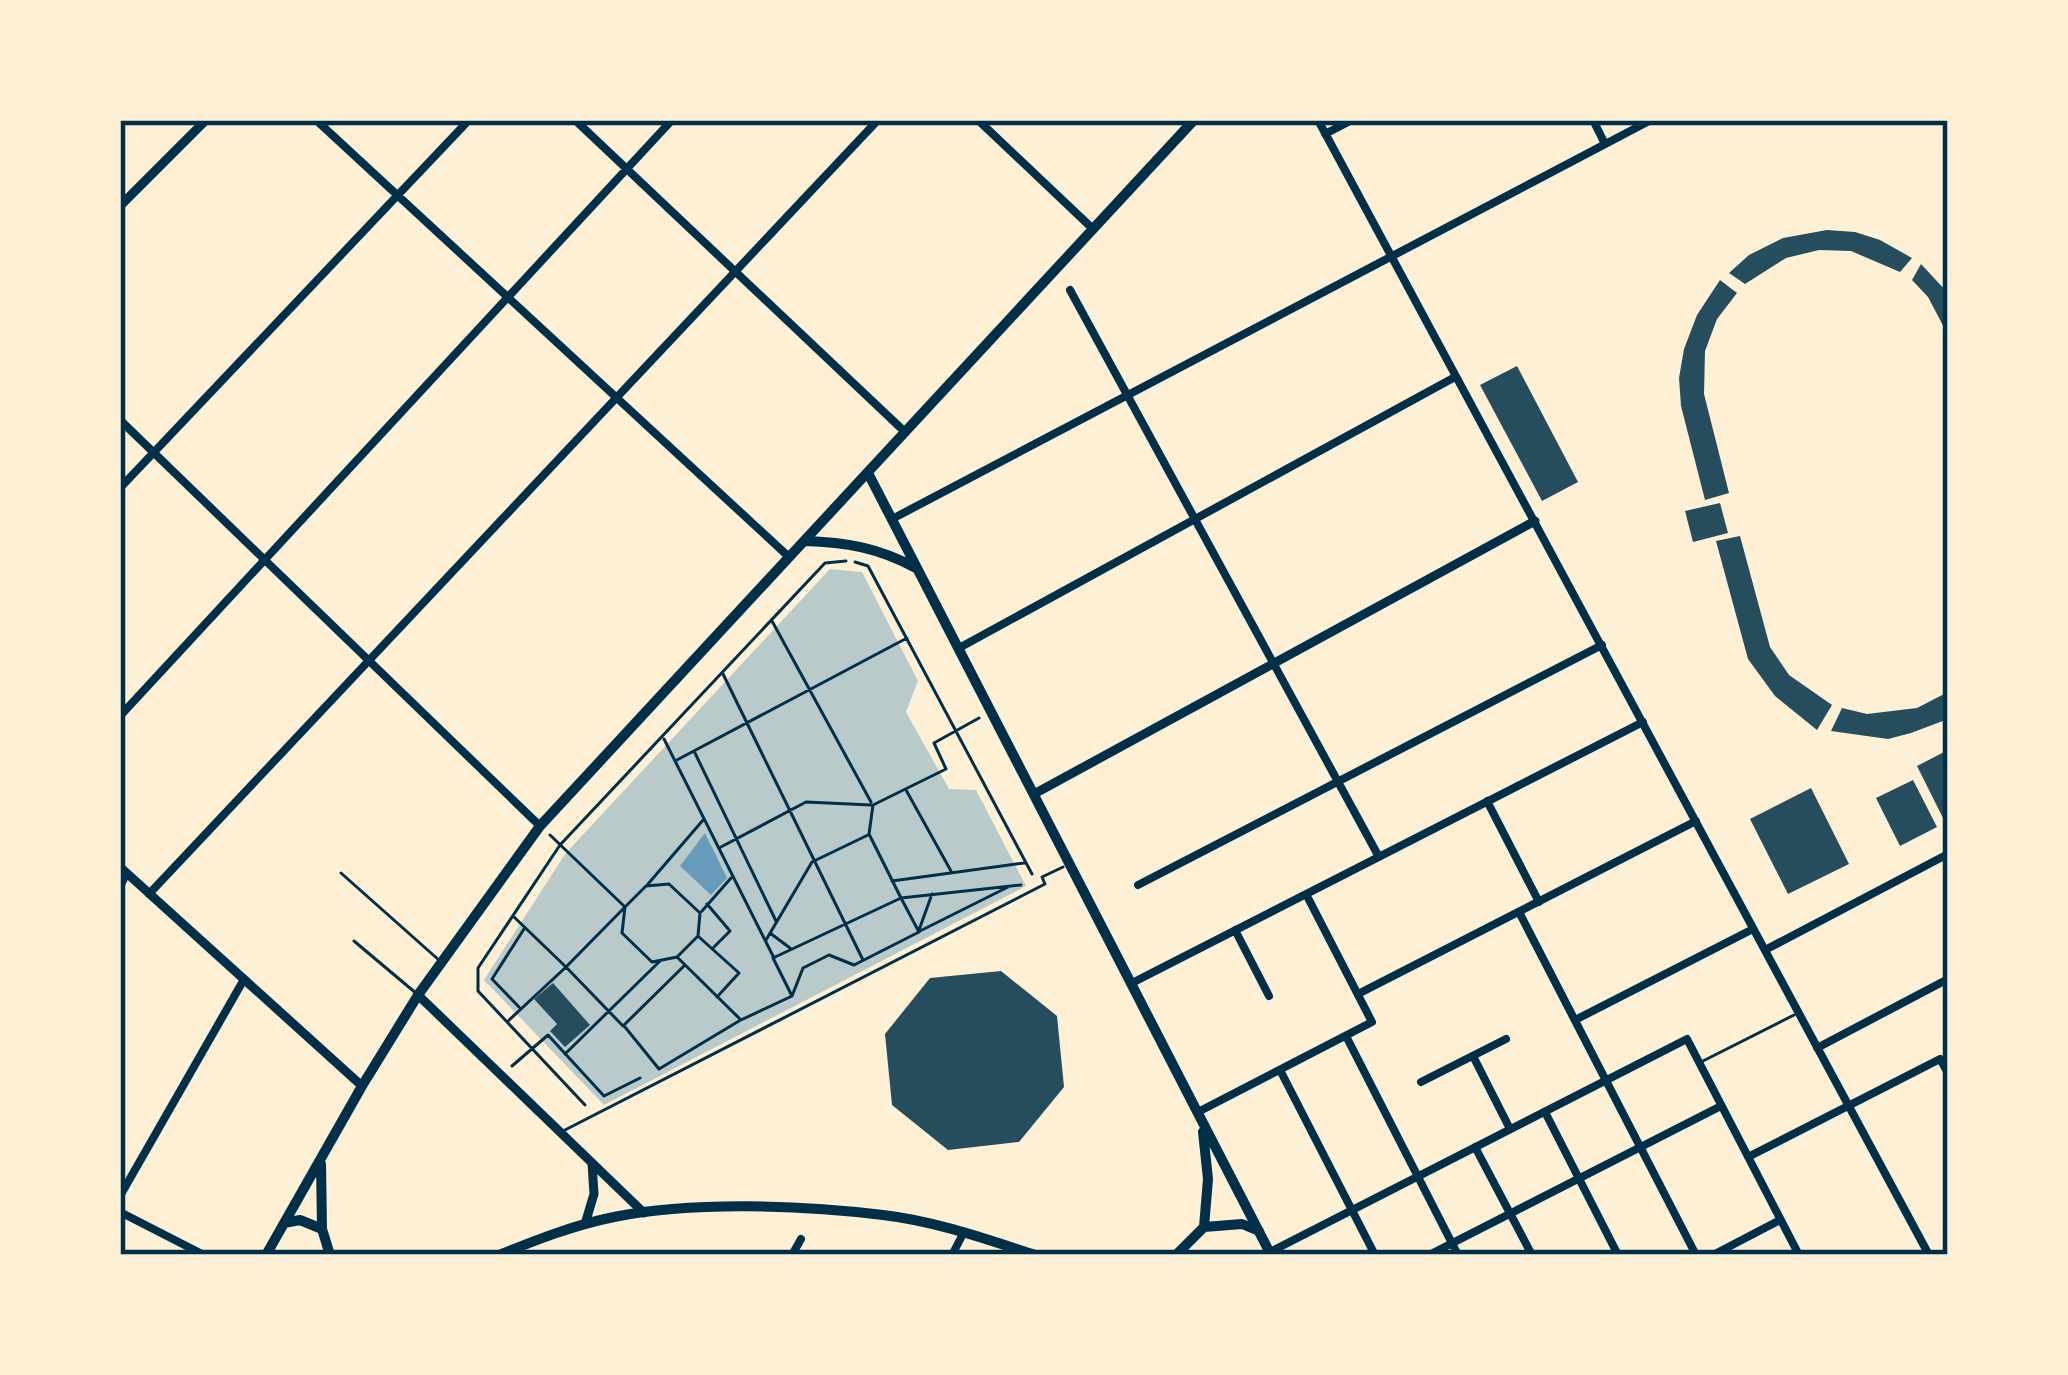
<svg xmlns="http://www.w3.org/2000/svg" width="2068" height="1375" viewBox="0 0 2068 1375" font-family="Lato,sans-serif">
  <style>
    .green { fill: #b9caca }
    .water { fill: #669bbc }
    .building { fill: #264d5e }
    .lines { fill: none; stroke-linecap: round; stroke-linejoin: round }
    .path { stroke: #003049; stroke-width: 3 }
    .service { stroke: #003049; stroke-width: 3 }
    .minor { stroke: #003049; stroke-width: 8 }
    .tertiary { stroke: #003049; stroke-width: 9 }
    .secondary { stroke: #003049; stroke-width: 10 }
    .neatline { fill: none; stroke: #003049; stroke-width: 4.5 }
  </style>
  <rect width="100%" height="100%" fill="#fdf0d5"/>
  <path class="green" d="M830,569L862,572L918,681L906,712L949,789L976,790L1026,886L604,1105L484,980L565,854Z"/>
  <path class="water" d="M705,833L727,878L711,895L680,866Z"/>
  <path class="building" d="M1827,230L1855,232L1880,240L1912,258L1900,272L1851,251L1819,250L1786,258L1745,284L1729,273L1749,255L1783,238Z
    M1921,264L1948,293V335L1928,297L1912,280Z
    M1720,280L1737,293L1717,319L1705,351L1704,394L1729,493L1705,500L1681,406L1679,378L1684,349L1697,315Z
    M1517,366L1578,482L1542,501L1480,385Z
    M1720,503L1728,533L1693,542L1685,511Z
    M1740,536L1770,647L1789,675L1832,705L1817,730L1775,696L1748,659L1716,541Z
    M1948,692V719L1911,733L1888,739L1831,731L1842,708L1867,714L1917,708Z
    M1948,750V828L1917,766Z
    M1913,780L1937,827L1900,846L1876,798Z
    M1811,788L1849,864L1788,894L1750,819Z
    M1001,971L1057,1016L1064,1087L1019,1142L948,1150L892,1105L885,1034L930,978Z
    M553,983L590,1025L565,1047L550,1031L557,1024L534,999Z"/>
  <g class="lines">
    <path class="path" d="M855,562L868,566L1032,874
      M772,621L871,802
      M723,674L863,960
      M664,739L773,956
      M695,753L776,921
      M675,761L907,638
      M906,790L951,871
      M719,848L806,802L871,805
      M892,881L1024,863
      M648,884L704,819
      M669,884L700,913L698,936L677,957L652,962L622,933L625,907L646,886Z
      M707,904L730,931L714,947
      M702,911L731,878
      M514,917L566,967L625,907L550,835
      M919,930L932,894
      M920,931L1008,887
      M770,933L790,948
      M699,937L739,973L717,997
      M766,940L812,862L868,835
      M677,957L741,1020L792,996L773,958L901,898L869,834L873,805L946,769L934,743L979,718
      M792,996L803,968L829,955L854,965L919,932L901,898L1021,885
      M519,1007L492,979L524,929
      M507,1022L566,967L623,1026L684,966
      M625,1027L659,1069L739,1021
      M565,1054L660,961
      M512,1066L548,1035L604,1096L640,1078
      M585,1105L478,991V968L560,845L825,563L846,561"/>
    <path class="service" d="M341,873L440,961
      M354,941L417,994
      M1701,1062L1794,1015
      M563,1131L1045,884L1042,877L1063,867"/>
    <path class="minor" d="M316,120L789,557
      M575,120L905,432
      M978,120L1093,229
      M1318,120L1929,1255
      M1593,120L1605,144
      M1325,134L1352,120
      M1070,290L1379,857
      M120,420L540,826
      M120,488L469,120
      M892,519L1651,120
      M959,648L1455,377
      M120,716L672,120
      M1487,801L1539,902
      M1138,885L1602,645
      M120,886L127,873
      M149,894L878,120
      M1519,912L1696,1255
      M1235,930L1269,996
      M1765,950L1948,854
      M1132,983L1643,722
      M1358,994L1696,821
      M1575,1020L1753,929
      M1346,1036L1458,1255
      M1817,1048L1948,979
      M1473,1056L1510,1129
      M1280,1070L1375,1255
      M1421,1082L1506,1039
      M1198,1112L1372,1022L1306,894
      M1545,1112L1618,1255
      M1475,1147L1532,1255
      M1748,1157L1940,1059L1948,1073
      M120,1196L243,981
      M120,1212L204,1255
      M1270,1252L1687,1039L1799,1255
      M792,1255L801,1239
      M952,1255L964,1232
      M1429,1255L1721,1106
      M1713,1255L1780,1220"/>
    <path class="tertiary" d="M120,206L206,120
      M1034,794L1535,521
      M120,867L362,1086
      M418,995L644,1213
      M585,1224L594,1194L592,1163"/>
    <path class="secondary" d="M868,473L1271,1255
      M804,541C846,542 879,548 916,568
      M1203,1132L1208,1179L1204,1227
      M321,1164L322,1229L330,1255
      M284,1223L300,1220L322,1229
      M1204,1227L1242,1224L1259,1231
      M266,1255L362,1086L418,995L540,826L1194,120
      M499,1255C536,1240 574,1225 614,1217C692,1201 804,1205 883,1215C935,1221 986,1239 1035,1255
      M1176,1255L1204,1227"/>
  </g>
  <rect width="2068" height="1375" fill="none" stroke="#fdf0d5" stroke-width="246"/>
  <rect x="123" y="123" width="1822" height="1129" class="neatline"/>
</svg>
